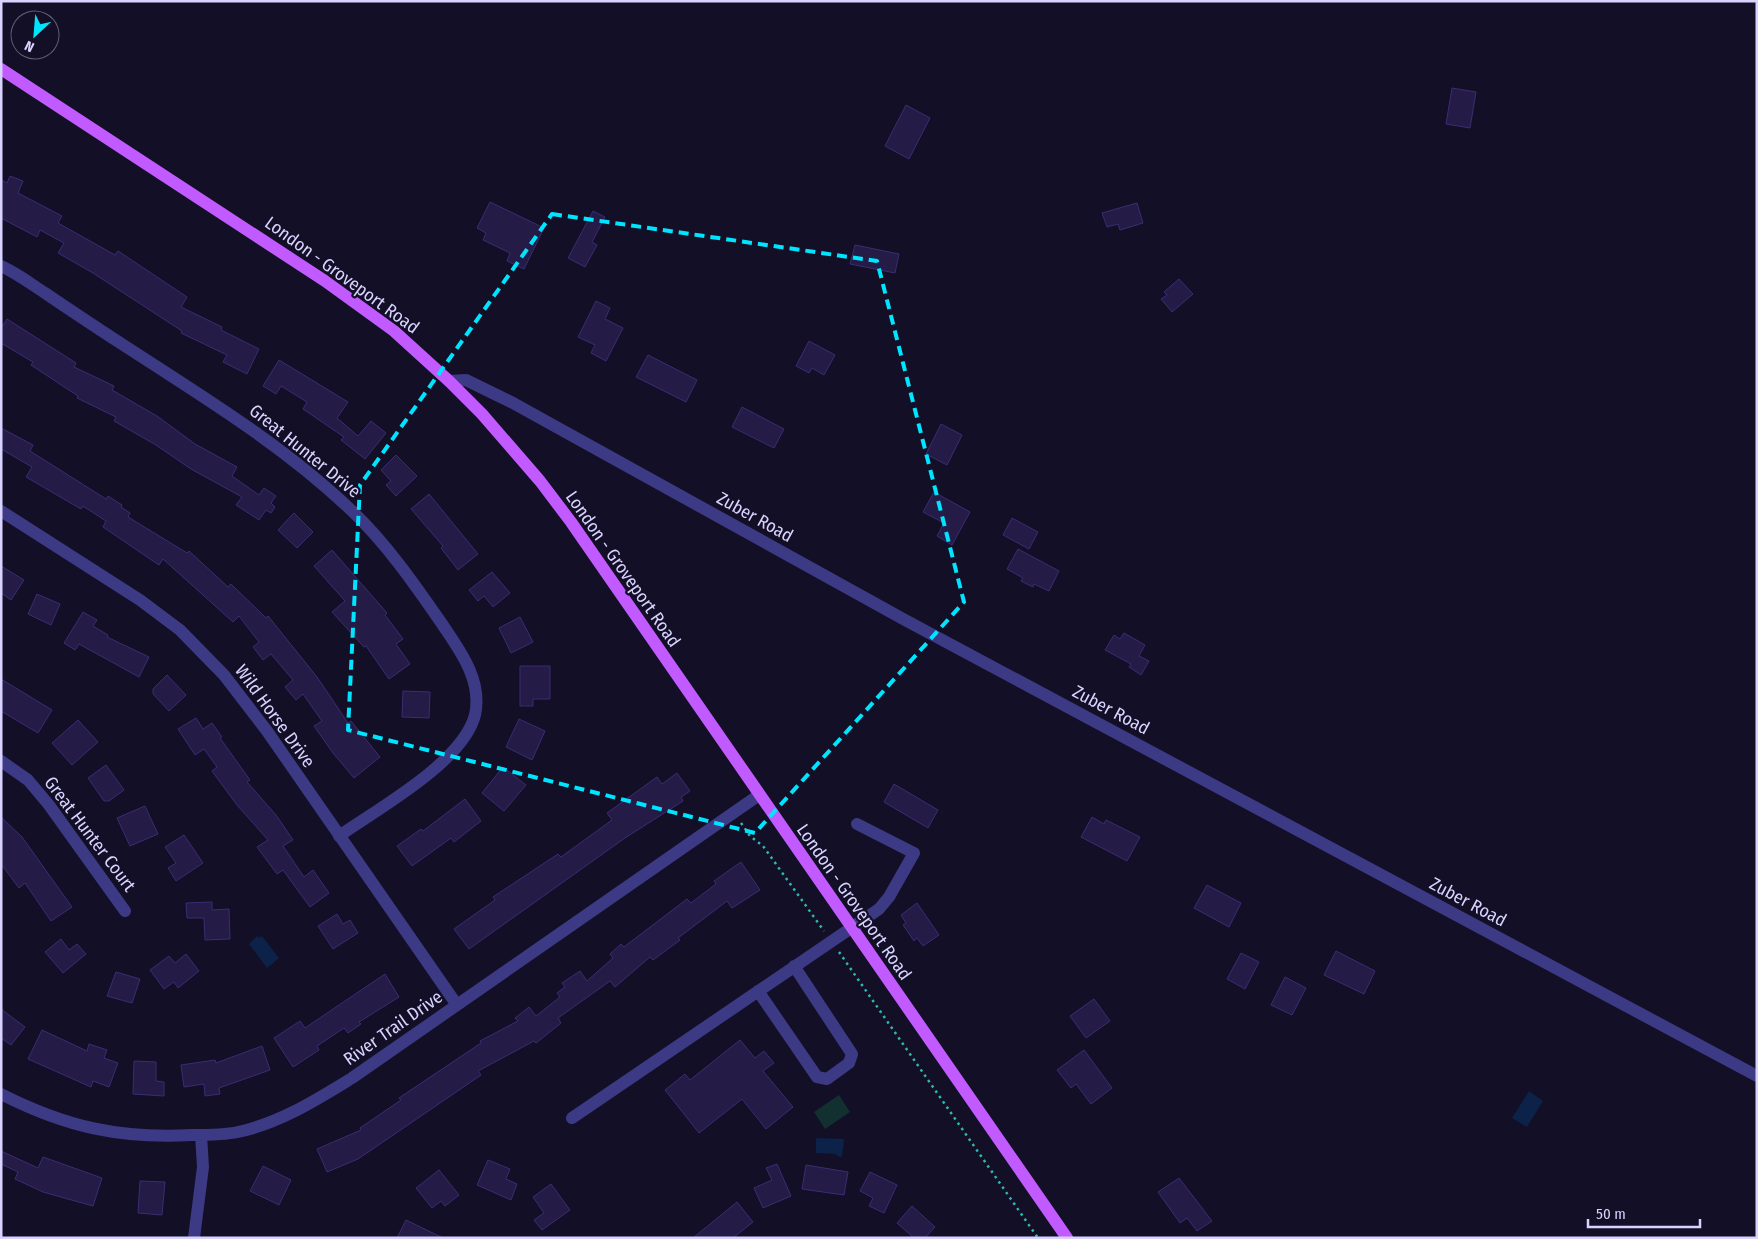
<svg xmlns="http://www.w3.org/2000/svg" width="1758" height="1239" viewBox="0 0 1758 1239" font-family="'Fira Sans Condensed',sans-serif">
  <style>
    .green { fill: #12302f }
    .water { fill: #0c2248 }
    .building { fill: #241b47; stroke: #3b2d73 }
    .lines { fill: none; stroke-linecap: round; stroke-linejoin: round }
    .path { stroke: #2fb8b0; stroke-width: 2.5; stroke-dasharray: 2.5 4; stroke-linecap: butt }
    .minor { stroke: #3d3a85; stroke-width: 12 }
    .major { stroke: #c25bff; stroke-width: 12 }
    .marked { fill: none; stroke: #00e5ff; stroke-width: 4; stroke-dasharray: 10 6; stroke-linejoin: round }
    .labels { text-anchor: middle; stroke-width: 4.5; stroke-linejoin: round; paint-order: stroke }
    .street-label { font-size: 18px; fill: #d9d4ff; stroke: #130f26 }
  </style>
  <rect width="100%" height="100%" fill="#130f26"/>
  <path class="green" d="M839,1095L850,1112L825,1129L814,1112Z"/>
  <path class="water" d="M257,936L259,938L262,936L279,958L267,968L249,944Z
    M1529,1091L1543,1101L1527,1127L1512,1118Z
    M816,1138L844,1139L842,1157L837,1156L836,1154L816,1153Z"/>
  <path class="building" d="M1452,88L1476,92L1470,128L1446,124Z
    M906,105L930,118L909,159L885,146Z
    M10,176L23,181L18,193L62,216L58,223L115,255L118,251L187,297L181,307L222,327L221,330L259,349L247,374L223,362L227,355L181,333L182,331L93,273L58,253L64,243L40,230L37,237L1,218V180L7,183Z
    M490,202L544,228L524,269L507,261L510,253L483,240L486,233L477,228Z
    M1137,203L1143,223L1120,230L1118,224L1107,227L1102,213Z
    M593,211L605,217L592,242L597,245L585,267L568,258Z
    M855,245L899,254L895,273L850,264Z
    M1179,279L1193,294L1172,312L1161,299L1167,295L1164,292Z
    M596,301L610,308L605,319L623,328L606,361L591,353L595,345L578,337Z
    M7,319L76,363L74,367L114,386L112,390L157,416L195,444L237,467L232,476L259,495L264,488L276,496L271,503L275,507L271,513L266,510L259,520L236,505L242,497L191,469L156,445L114,421L116,417L77,398L78,396L31,365L33,362L1,343V328Z
    M809,341L835,355L824,375L812,368L809,373L796,366Z
    M648,355L697,380L686,402L636,377Z
    M279,360L348,402L337,418L358,436L371,421L386,433L365,459L341,440L344,437L303,409L307,402L281,386L276,394L263,386Z
    M742,407L784,429L774,448L732,427Z
    M941,424L962,435L947,465L926,454Z
    M1,428L33,445L30,451L106,499L108,496L122,505L121,507L130,513L128,517L187,553L189,551L228,587L231,584L266,618L268,616L317,677L348,723L351,721L380,757L354,778L333,753L314,726L322,721L303,694L296,700L285,687L293,680L271,654L263,660L253,647L259,642L239,616L233,622L163,559L159,565L103,527L106,521L83,506L81,509L26,477L32,467L1,449Z
    M396,455L417,476L396,496L386,485L391,481L381,470Z
    M934,492L970,512L952,545L937,536L944,523L923,512Z
    M429,494L478,554L458,570L441,548L443,546L411,509Z
    M294,513L313,532L297,548L278,530Z
    M1012,518L1038,532L1029,549L1003,535Z
    M1018,549L1059,571L1049,591L1034,584L1033,587L1021,581L1023,578L1007,569Z
    M332,550L387,613L385,615L403,639L396,644L410,664L389,679L366,646L364,647L332,612L345,601L314,566Z
    M1,566L24,580L11,600L1,593Z
    M492,572L510,593L493,607L484,596L478,601L469,590Z
    M37,594L60,604L51,625L28,614Z
    M83,612L97,620L93,626L108,635L107,637L149,657L139,677L79,644L75,650L64,643Z
    M520,617L533,642L511,653L499,628Z
    M1124,633L1145,645L1139,656L1149,661L1141,675L1129,667L1131,664L1105,650L1114,635L1120,639Z
    M520,666H550V699H533V706H520Z
    M167,675L186,695L169,711L153,694V689Z
    M1,679L52,710L38,733L1,711Z
    M403,691L430,692L429,718L402,717Z
    M196,718L203,729L212,723L222,737L220,738L250,780L247,782L276,815L293,840L283,846L304,877L313,870L329,893L310,907L283,870L277,874L257,847L268,840L237,805L212,771L217,767L204,749L195,755L178,729Z
    M519,719L545,731L532,760L506,747Z
    M78,720L98,742L72,765L52,743Z
    M106,765L124,790L109,801H104L88,778Z
    M503,767L526,785L504,811L482,793Z
    M677,773L690,791L681,797L683,801L625,838L469,949L454,929L495,900L493,897L558,854L561,857L612,820L607,813L657,777L662,784Z
    M894,784L938,810L928,828L884,802Z
    M465,799L481,821L454,842L451,838L412,866L397,846L421,829L423,831Z
    M145,806L158,834L130,846L117,818Z
    M1,817L22,837L72,907L51,921L25,883L19,888L1,864Z
    M1092,817L1104,824L1106,820L1140,837L1127,861L1081,837Z
    M184,835L203,863L176,881L168,868L176,863L165,847Z
    M741,862L760,890L732,908L727,901L678,938L680,940L653,960L650,957L615,987L610,981L558,1018L561,1023L536,1043L534,1041L478,1071L481,1075L358,1159L327,1172L317,1149L361,1130L360,1128L401,1100L399,1098L481,1043L480,1041L518,1021L515,1018L529,1007L536,1016L560,997L557,993L565,987L562,983L580,971L587,981L613,958L610,954L621,944L624,947L687,899L691,903L716,884L714,881Z
    M1207,885L1241,903L1229,927L1194,908Z
    M212,902V910L229,909L230,939L205,940L204,918H187L186,903Z
    M917,903L939,935L923,946L917,938L914,941L903,925L906,923L901,915Z
    M337,914L343,924L350,920L358,933L333,949L318,926Z
    M61,939L69,950L77,944L86,954L63,973L45,952Z
    M1336,951L1375,971L1364,994L1324,975Z
    M1241,953L1259,962L1245,989L1227,979Z
    M186,954L199,971L178,988L174,982L164,989L150,970L169,956L175,963Z
    M116,972L140,979L132,1003L107,996Z
    M385,974L399,997L359,1022L361,1024L348,1033L344,1028L317,1046L319,1050L293,1067L274,1038L300,1021L305,1028Z
    M1285,977L1306,988L1292,1015L1271,1005Z
    M1094,999L1110,1021L1086,1038L1070,1016Z
    M1,1009L25,1027L11,1045L1,1038Z
    M42,1030L87,1051L89,1044L107,1050L104,1058L118,1063L109,1087L93,1081L91,1087L28,1059Z
    M740,1040L755,1058L764,1051L774,1063L763,1071L793,1107L766,1129L742,1099L699,1133L665,1090L685,1074L690,1080Z
    M262,1046L270,1070L219,1088L220,1094L205,1096L204,1084L184,1087L181,1065L215,1060L216,1063Z
    M1084,1050L1112,1088L1091,1104L1076,1084L1071,1088L1057,1070Z
    M134,1061L156,1062V1081L164,1082V1096L133,1094Z
    M1,1151L38,1168L43,1157L102,1178L93,1206L43,1192L15,1179L18,1172L1,1164Z
    M488,1160L510,1169L506,1179L517,1184L511,1200L477,1185Z
    M777,1164L791,1196L763,1208L754,1188L772,1180L766,1168Z
    M806,1165L848,1172L844,1195L802,1189Z
    M263,1166L291,1180L279,1205L250,1191Z
    M439,1170L459,1195L445,1206L441,1201L432,1208L416,1188Z
    M870,1172L897,1185L884,1213L869,1206L873,1198L860,1191Z
    M1179,1178L1212,1221L1197,1231L1187,1218L1180,1223L1158,1192Z
    M140,1181L165,1182L162,1215L138,1213Z
    M551,1184L570,1210L542,1230L534,1220L544,1213L533,1197Z
    M737,1202L753,1222L733,1238H693Z
    M912,1206L935,1227L925,1238H914L897,1223Z
    M406,1220L443,1238H397Z"/>
  <g class="lines">
    <path class="path" d="M741,823L750,836L763,846L824,931
      M839,952L1038,1238"/>
    <path class="minor" d="M1,266C17,273 31,284 45,293C73,312 100,330 128,348C205,398 284,446 351,510C385,542 413,582 440,621C458,648 483,679 475,715C463,762 379,808 339,836
      M449,381L466,380L513,403L905,620L1757,1076
      M1,511L140,600L180,630L224,675L267,731L457,1005
      M1,761L28,780L49,805L125,911
      M758,991L817,1077L827,1079L849,1063L852,1054L794,966
      M1,1094C66,1127 120,1139 192,1135C207,1135 224,1135 238,1132C280,1123 316,1100 352,1078L759,795
      M572,1118L879,909L889,897L914,853L857,824
      M194,1238L203,1167L201,1135"/>
    <path class="major" d="M1,69L325,281L394,331L449,381L482,414L540,481L571,522L1067,1238"/>
  </g>
  <path class="marked" d="M552,214L877,261L964,602L755,833L348,730L360,485Z"/>
  <g class="labels">
    <g class="street-label">
      <text transform="translate(342 275) rotate(36)" y="6">London - Groveport Road</text>
      <text transform="translate(305 451) rotate(39)" y="6">Great Hunter Drive</text>
      <text transform="translate(755 517) rotate(29)" y="6">Zuber Road</text>
      <text transform="translate(623 569) rotate(55)" y="6">London - Groveport Road</text>
      <text transform="translate(1111 710) rotate(28)" y="6">Zuber Road</text>
      <text transform="translate(275 716) rotate(54)" y="6">Wild Horse Drive</text>
      <text transform="translate(90 834) rotate(53)" y="6">Great Hunter Court</text>
      <text transform="translate(854 902) rotate(55)" y="6">London - Groveport Road</text>
      <text transform="translate(1468 902) rotate(28)" y="6">Zuber Road</text>
      <text transform="translate(393 1028) rotate(-35)" y="6">River Trail Drive</text>
    </g>
  </g>
  <rect width="1758" height="1239" fill="none" stroke="#d9d4ff" stroke-width="5"/>
  <g transform="translate(35 35) rotate(206)"><circle r="24" fill="#130f26" stroke="#625e7d"/>
  <path d="M0-4L9 19L0 12L-9 19Z" fill="#00e5ff"/>
  <text y="-8" font-size="14" font-weight="bold" text-anchor="middle" fill="#d9d4ff">N</text>
  </g>
  <path d="M1588 1219v8h112v-8" fill="none" stroke="#d9d4ff" stroke-width="2.5"/>
  <text x="1596" y="1219" font-size="15" fill="#d9d4ff" stroke="#130f26" stroke-width="4" paint-order="stroke">50 m</text>
</svg>
